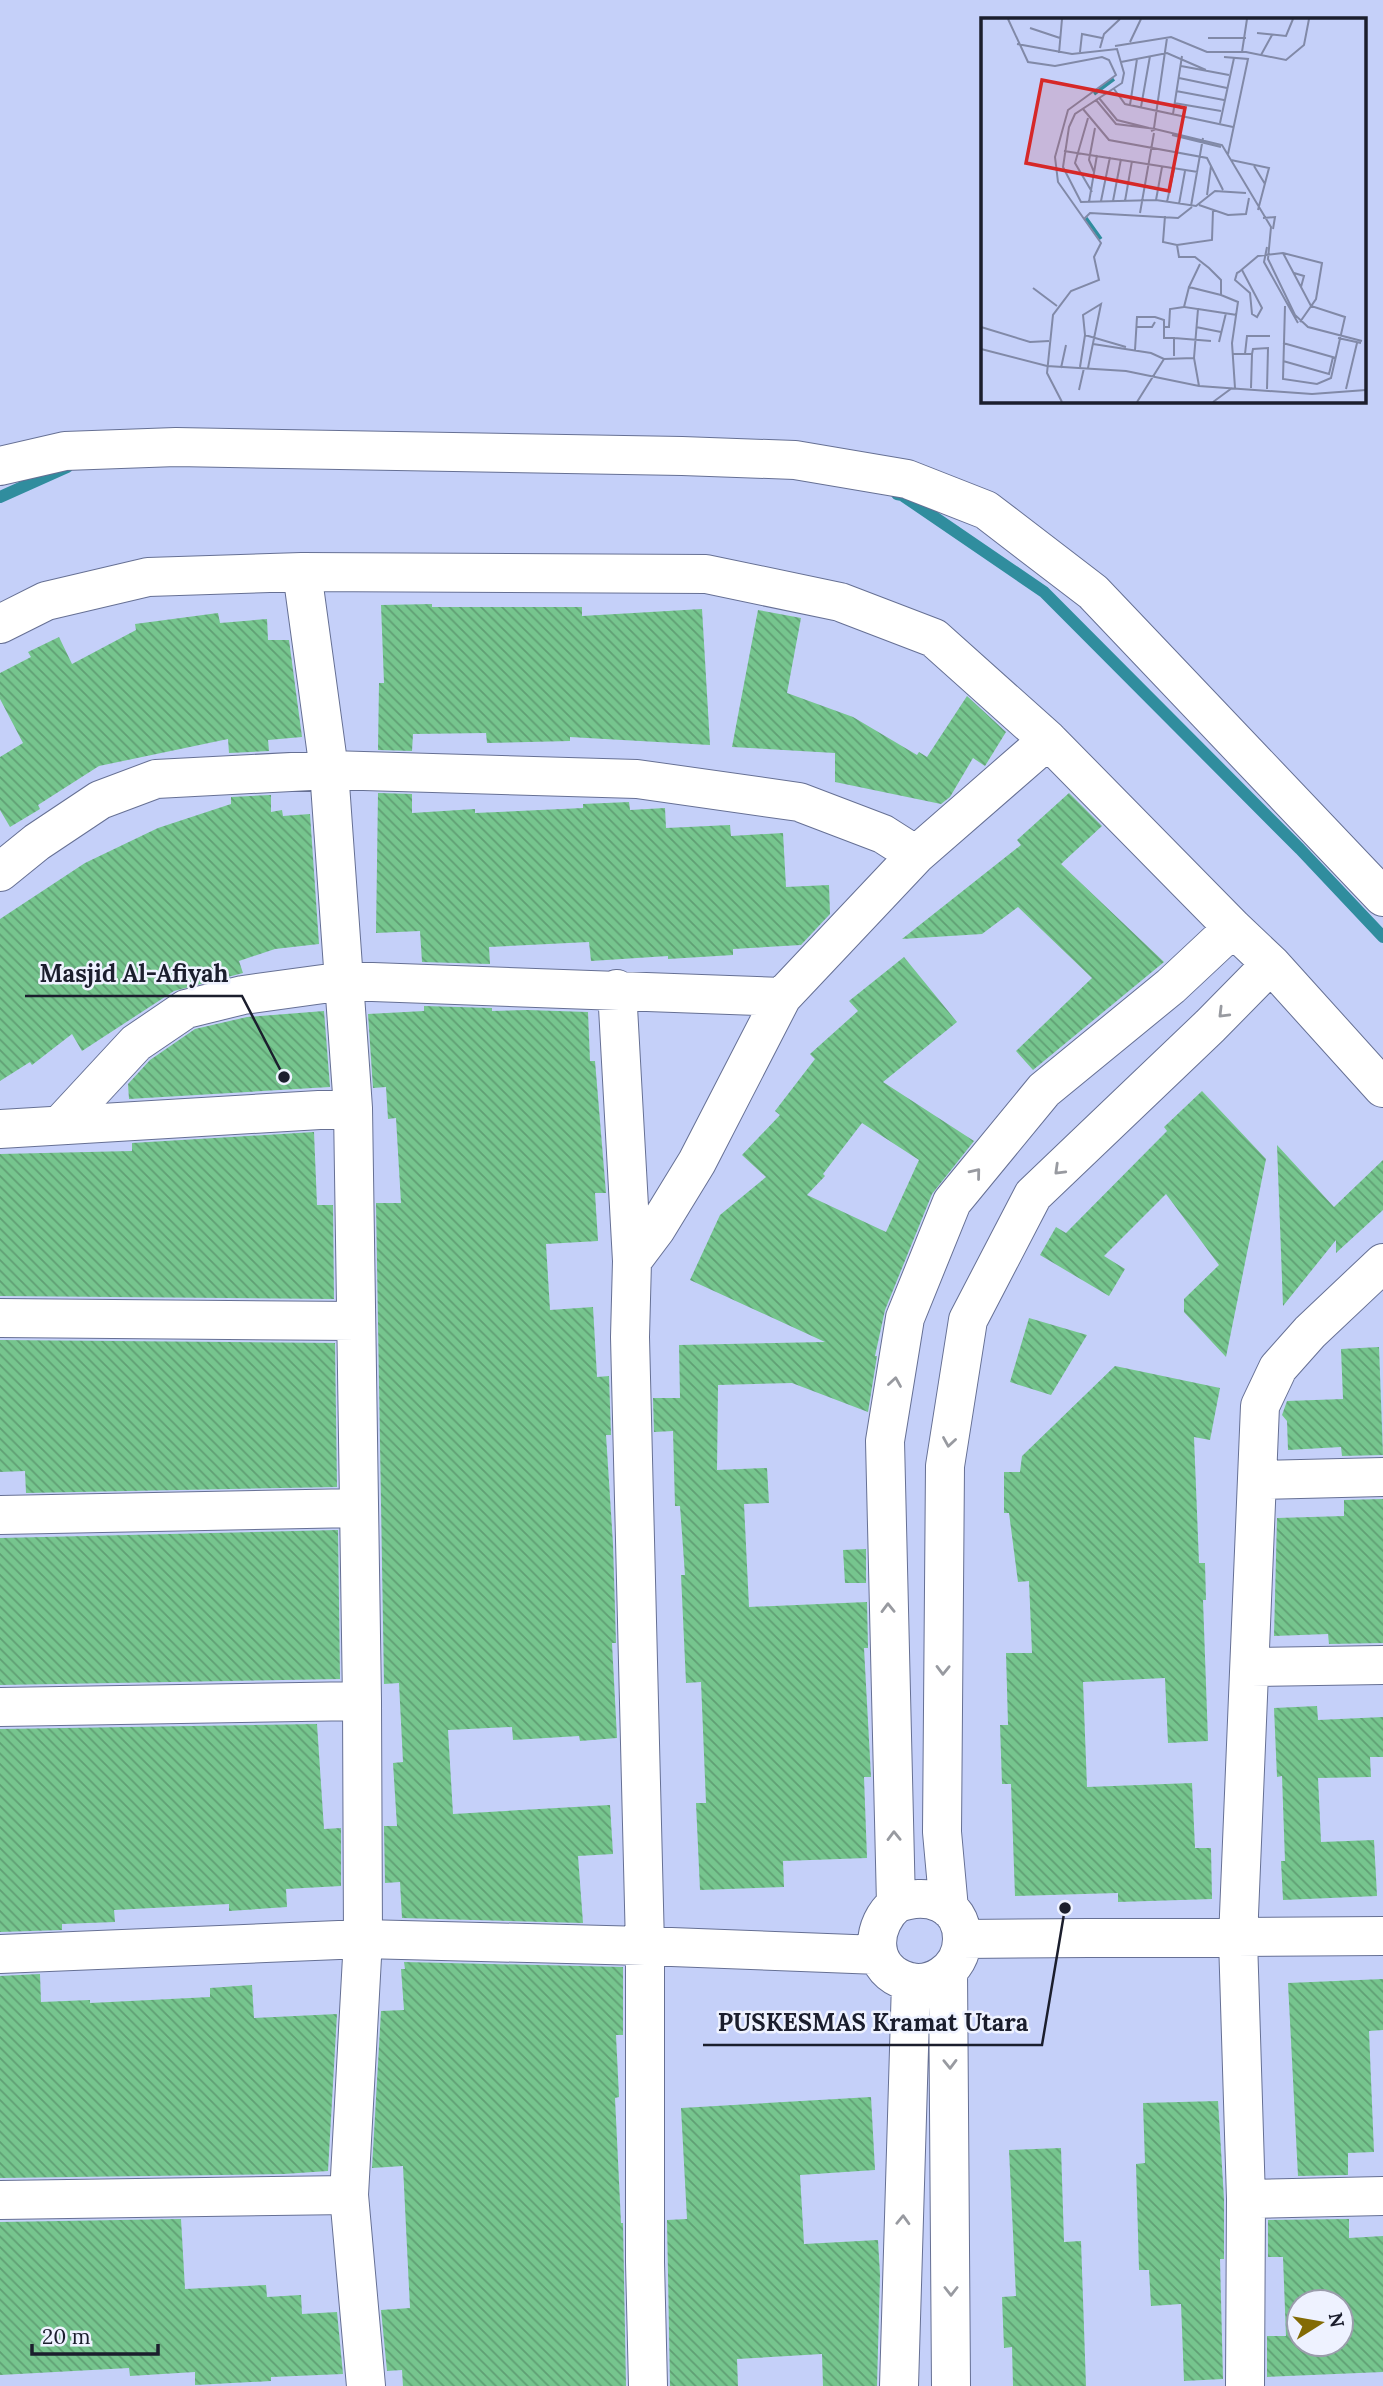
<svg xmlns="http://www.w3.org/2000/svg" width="1383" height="2386" viewBox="0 0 1383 2386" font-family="Lora,serif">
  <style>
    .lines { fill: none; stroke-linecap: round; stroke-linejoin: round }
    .stream { stroke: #308d9e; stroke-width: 12 }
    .building { fill: url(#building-back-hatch); fill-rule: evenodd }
    .minor-casing { stroke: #667094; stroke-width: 40 }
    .minor { stroke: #fff; stroke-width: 38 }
    .oneway { stroke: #989aa0 }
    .inset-river { fill: none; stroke: #308d9e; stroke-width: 3.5 }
    .inset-road { fill: none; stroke: #8189a7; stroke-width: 2 }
    .view { fill: #d62828; fill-opacity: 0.15; stroke: #d62828; stroke-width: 3.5 }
    .inset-edge { fill: none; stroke: #1b1e2d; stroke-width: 3.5 }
    .leader { fill: none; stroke: #1b1e2d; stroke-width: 2.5 }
    .callout-dot { fill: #1b1e2d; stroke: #eef2ff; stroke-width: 2.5 }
    .callout-label { font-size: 24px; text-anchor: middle; font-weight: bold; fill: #1b1e2d; stroke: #eef2ff; stroke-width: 5; stroke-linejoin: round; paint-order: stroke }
  </style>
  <defs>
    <pattern id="building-back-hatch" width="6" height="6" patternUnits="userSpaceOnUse" patternTransform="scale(1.75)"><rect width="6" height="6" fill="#76c58e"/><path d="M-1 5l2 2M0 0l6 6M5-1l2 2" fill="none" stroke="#609f74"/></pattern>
  </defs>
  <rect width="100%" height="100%" fill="#c5d0f9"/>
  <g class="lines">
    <path class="stream" d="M897,494L902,495L1044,592L1300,849L1383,937
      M0,497L67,467"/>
  </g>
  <path class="building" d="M432,604V607H582V616L702,609L710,745L570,737V741L487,743L486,733L413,734L412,751L378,750L379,683H384L381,605Z
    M758,610L801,618L787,693L853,717L917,755L919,752L927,757L967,696L1006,732L985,766L973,758L950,797L941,804L835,782V753L732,747Z
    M218,613L220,623L267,619L268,640H289L302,737L268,740L269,751L229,753L228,739L99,766L38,805L40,809L10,827L0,810V757L23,743L0,699V673L31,657L28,652L59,637L72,664L136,630L135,624Z
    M378,793L412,794V813L475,809V813L583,808V804L629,802L630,810L665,808L666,828L730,825L731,836L783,833L786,887L829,885L830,914L801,945L733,949V955L668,959V956L591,961L589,942L489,947L490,964L422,962L420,931L376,933Z
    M1069,793L1102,826L1061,864L1164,962L1033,1070L1016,1051L1092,978L1018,907L982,934L902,939L1021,845L1017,840Z
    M271,795V812L282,810L283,816L310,814L319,944L275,949L239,961L243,973L174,991L82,1051L72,1034L32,1065L30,1062L0,1081V919L85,863L158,828L231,804V797Z
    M904,957L957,1022L883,1082L974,1141L932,1194L885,1310L875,1356H877L868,1412L792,1383L718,1385L717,1470L767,1468L769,1503L744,1504L749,1607L867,1602L868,1648H864L871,1777H864L867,1858L783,1861L784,1887L700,1890L696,1803H706L701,1682L686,1683L681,1575H685L680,1506H675L673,1431L654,1432L653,1398H680L679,1345L825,1342L690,1280L720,1215L766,1177L742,1155L780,1115L775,1111L815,1059L810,1054L858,1011L849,1001ZM862,1123L919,1160L886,1232L807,1195L825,1176L823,1174Z
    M424,1006L492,1008V1011L527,1010L588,1012L590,1061H595L606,1193H595L598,1241L546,1244L550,1310L593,1307L597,1377L609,1376L611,1435H606L613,1544L616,1643H612L617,1738L580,1741L579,1736L513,1740L512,1727L448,1730L453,1814L610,1805L613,1854L578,1856L583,1923L402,1918L400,1882L385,1883L384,1826H397L393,1763L403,1762L399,1683L384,1684L376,1203H401L396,1118L388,1119L386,1087L373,1088L368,1014L424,1011Z
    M324,1011L330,1087L129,1099L128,1084L150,1060L195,1029L247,1017Z
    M1202,1091L1266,1159L1226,1357L1184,1312V1299L1219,1265L1166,1194L1104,1256L1125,1269L1109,1296L1040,1255L1056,1227L1066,1233L1167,1131L1164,1127Z
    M314,1132L317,1205H333L334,1299L0,1296V1154L132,1151V1143Z
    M1277,1145L1334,1207L1383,1160V1210L1336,1253V1240L1283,1306Z
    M1029,1318L1087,1335L1051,1395L1010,1382Z
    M0,1340L335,1343L337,1487L26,1493L25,1471L0,1472Z
    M1379,1347L1383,1455L1342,1456L1341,1447L1288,1450L1287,1421L1282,1415L1287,1401L1343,1399L1341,1349Z
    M1115,1366L1220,1388L1210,1440L1194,1437L1199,1563H1205L1206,1600H1203L1208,1741L1168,1743L1165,1678L1083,1682L1087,1787L1192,1783L1195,1848H1211L1212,1899L1118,1902V1893L1015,1896L1011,1784H1002L1000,1725H1008L1006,1653H1032L1029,1581L1018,1582L1009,1513H1004V1472H1020L1022,1456Z
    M1383,1499V1643L1329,1644L1328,1634L1274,1636L1277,1518L1344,1516V1500Z
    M338,1530L340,1679L0,1685V1538Z
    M866,1549V1583H845L843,1550Z
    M1317,1706L1318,1720L1383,1717V1757H1370L1371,1777L1318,1778L1321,1842L1374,1840L1377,1896L1283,1900L1281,1861H1285L1282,1776L1277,1777L1274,1708Z
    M317,1724L324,1829L341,1828V1886L286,1889L287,1907L229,1911V1904L114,1910L115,1922L62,1924V1930L0,1932V1729Z
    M404,1962L623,1967V2035H616L619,2097L615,2098L621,2223H623L626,2386H403L402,2370L387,2371L381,2310L410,2308L403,2166L372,2168L381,2011L404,2010L401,1969H405Z
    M40,1974L41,2002L90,2000V2003L210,1997V1988L252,1985L254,2018L337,2014L328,2171L284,2174L0,2178V1976Z
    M1383,1979V2030L1369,2031L1374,2152L1348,2153V2175L1298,2176L1288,1983Z
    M871,2097L875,2170L800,2175L804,2244L878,2240L880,2275L877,2386H823L822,2354L737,2359L738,2386H670L667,2220L687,2219L681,2108Z
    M1218,2101L1224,2199V2259H1220L1223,2379L1184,2381L1181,2304L1151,2306L1149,2270H1139L1136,2164L1145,2163L1143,2103Z
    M1061,2148L1064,2242L1081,2241L1086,2386H1013L1012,2347L1004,2348L1002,2297L1016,2296L1009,2150Z
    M181,2219L185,2289L266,2285L267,2297L301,2295L302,2314L337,2312L343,2374L271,2377V2381L195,2385V2372L130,2376L129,2368L0,2375V2222Z
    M1349,2219V2238L1383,2236V2372L1267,2377V2336H1286L1283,2257H1268V2220ZM1299,2302H1341V2344H1299Z"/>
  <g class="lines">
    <defs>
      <path id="minor" d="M0,466L65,451L176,447L682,456L795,460L907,479L986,510L1093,592L1383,897
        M302,572L329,770L353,1108L362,1701L363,1939L349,2195L366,2386
        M0,624L46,601L148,577L302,572L706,574L840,602L934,638L1048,740L1233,928L1271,964L1383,1088
        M0,872L37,842L100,800L156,779L329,770L637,779L799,802L883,834L916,855
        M617,989L632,1261
        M60,1125L136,1043L186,1009L243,995L345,981L782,997
        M0,1129L353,1108
        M0,1318L356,1321
        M1257,1480L1383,1477
        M0,1515L358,1508
        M1251,1667L1383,1665
        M0,1707L362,1701
        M896,1904C925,1892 962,1901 962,1939C962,1970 929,1992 901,1979C868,1964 872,1924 896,1904L885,1441L905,1318L952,1202L1044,1090L1171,986L1233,928
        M949,1909L942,1832L945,1466L968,1320L1033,1195L1210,1026L1271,964
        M962,1939L1383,1936
        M0,1954L363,1939L645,1946L879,1955
        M948,1971L951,2386
        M1246,2199L1383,2196
        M0,2200L349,2195
        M648,2386L645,2262V1946L630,1337L632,1261L656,1229L697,1162L782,997L916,855L1048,740
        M899,2386L911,1982
        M1245,2386L1246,2199L1238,1939L1260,1406L1278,1368L1310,1332L1383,1263"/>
    </defs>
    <use href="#minor" class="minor-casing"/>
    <use href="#minor" class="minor"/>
  </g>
  <defs><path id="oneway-chevron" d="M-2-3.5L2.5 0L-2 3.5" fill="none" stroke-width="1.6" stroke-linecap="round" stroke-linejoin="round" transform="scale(1.75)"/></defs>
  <g class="oneway">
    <use href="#oneway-chevron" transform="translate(1223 1013) rotate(135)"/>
    <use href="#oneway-chevron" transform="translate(1059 1170) rotate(136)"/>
    <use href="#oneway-chevron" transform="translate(976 1173) rotate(-51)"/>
    <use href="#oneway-chevron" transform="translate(895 1382) rotate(-81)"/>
    <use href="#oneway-chevron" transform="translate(949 1442) rotate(99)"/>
    <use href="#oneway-chevron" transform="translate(888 1608) rotate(-91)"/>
    <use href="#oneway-chevron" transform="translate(943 1670) rotate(91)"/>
    <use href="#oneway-chevron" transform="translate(894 1836) rotate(-91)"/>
    <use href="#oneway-chevron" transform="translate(950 2064) rotate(89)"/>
    <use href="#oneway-chevron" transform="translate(903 2220) rotate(-88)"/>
    <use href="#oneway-chevron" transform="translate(951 2291) rotate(90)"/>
  </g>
  <g transform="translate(981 18)">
    <rect width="385" height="385" fill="#c5d0f9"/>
    <path class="inset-river" d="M113,76L133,61M105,200L120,221"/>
    <path class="inset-road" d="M27,1L47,44L74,48L121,39L128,42L135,57L87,92L74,139L77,164L120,225L113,239L118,262L90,273L72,297L66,355L81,384M49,10L79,20M276,15L305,18L312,1M227,20H265M149,24L160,1M36,26L91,36L136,31L143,55L141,65L94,96L88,109L82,149L100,184L175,182L215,188L234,173L265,175M134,28L190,19L226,34H265L305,42L323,27L328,1M119,30L123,16L139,1M99,34L101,16L121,20M261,34L266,1M78,35L81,1M280,37L291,17M243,39L267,41L247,136M140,44L186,35L225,52M200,48L248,57M198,60L246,70M133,71L144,86L252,109M195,73L243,82M118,80L136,102L168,110M115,82L135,106L175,111L170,113M193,85L240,93M149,87L156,41M160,89L169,38M102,91L128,122L226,140L242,172M192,96L201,38M107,100L94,145L111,174M239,105L253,40M173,110L186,20M174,111L241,127L290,209L287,241L314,297L327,309L381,323M191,117L240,129M83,133L217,154M250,142L288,150L277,192M273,148L284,166M113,154L108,142L114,110M226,177L230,148M175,182L181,149M120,183L129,139M132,183L140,141M144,183L151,143M108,184L116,137M186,184L193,151M198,186L204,153M218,187L247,197L265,196L268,180M210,188L222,120M159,195L173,115M184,198L182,224L196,227L231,222L232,192M282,200L294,199L292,211M103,201L109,195L197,200L211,189M196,227L198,239H214L228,250L240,262V277L257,284L251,325L254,370M286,229L283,244L317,305M302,235L330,288L364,299L350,360L336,366L302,361L304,288M219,246L208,269L240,277M261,252L281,290L276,299L271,296L269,275L254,262L256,255L258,254L277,238L302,235L341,245L335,281L319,304M313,255L323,258L320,269M208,269L203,289L217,291L213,340L218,368M52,270L76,288M217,291L256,297M0,309L49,324L68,323M155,309H171L174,304M183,309H188L189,291L203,289M215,309L240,314M104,317L102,297L120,286L107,350M193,320L230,323M357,320L380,325M238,324L245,295M302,325L355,340M112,326L170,335L183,341L213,340M0,331L66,348L145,353L218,368L331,376L385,372M154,332L156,299H174L183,302V320H193V338M252,336H271L270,370M264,336L266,318H289M271,336L272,331L287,330L286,371M302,343L348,356L352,339M99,349L104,317L145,329M80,350L85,327M365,371L376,325M98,372L103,350M156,384L183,341M232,384L251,370"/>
    <path class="view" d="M61,62L204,90L188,173L45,145Z"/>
    <rect width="385" height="385" class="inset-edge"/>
  </g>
  <path class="leader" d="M284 1077L242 996H25M1065 1908L1042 2045H703"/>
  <g class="callout-dot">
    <circle cx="284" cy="1077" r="7"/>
    <circle cx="1065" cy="1908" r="7"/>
  </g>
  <g class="callout-label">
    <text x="134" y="982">Masjid Al-Afiyah</text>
    <text x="873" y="2031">PUSKESMAS Kramat Utara</text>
  </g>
  <g transform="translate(1320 2323) rotate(79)"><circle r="33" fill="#eef2ff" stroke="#9a9dab" stroke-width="2"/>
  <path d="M0-5L12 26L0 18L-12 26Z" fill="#836b05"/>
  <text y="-10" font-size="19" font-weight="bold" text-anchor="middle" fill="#1b1e2d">N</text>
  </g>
  <path d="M32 2344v10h126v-10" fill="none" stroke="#1b1e2d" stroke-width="3.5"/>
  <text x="42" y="2344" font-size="21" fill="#1b1e2d" stroke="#eef2ff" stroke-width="5" paint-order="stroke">20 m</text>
</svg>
